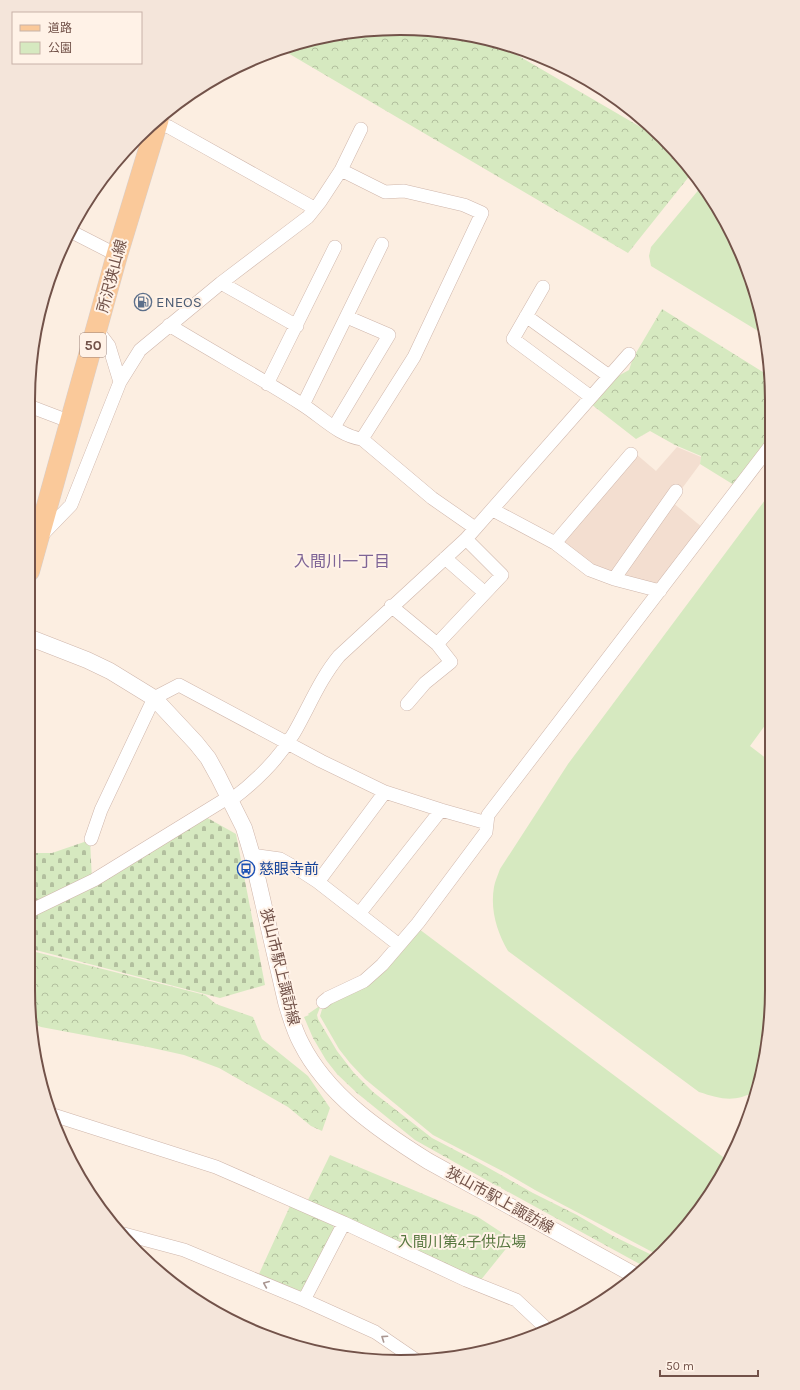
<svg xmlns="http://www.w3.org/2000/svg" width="800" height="1390" viewBox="0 0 800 1390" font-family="Karla,'Noto Sans JP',sans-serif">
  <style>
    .residential { fill: #f3ded0 }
    .green { fill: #d6e9c0 }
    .forest { fill: url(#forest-crowns) }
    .cemetery { fill: url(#cemetery-stones) }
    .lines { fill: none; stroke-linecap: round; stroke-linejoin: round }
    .minor-casing { stroke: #cfb6ab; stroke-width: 14 }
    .tertiary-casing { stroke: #cfb6ab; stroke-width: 17 }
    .primary-casing { stroke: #d8cfcc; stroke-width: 22 }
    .minor { stroke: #fff; stroke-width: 13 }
    .tertiary { stroke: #fff; stroke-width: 16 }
    .primary { stroke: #fac99a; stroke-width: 21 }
    .oneway { stroke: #aa9792 }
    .labels { text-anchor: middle; stroke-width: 4; stroke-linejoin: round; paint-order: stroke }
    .shield { fill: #fff2e7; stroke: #9c8278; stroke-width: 1 }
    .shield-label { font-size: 14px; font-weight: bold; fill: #725249 }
    .street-label { font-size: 15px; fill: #725249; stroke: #fff2e7 }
    .service-label { font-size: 15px; fill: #4e5e75; stroke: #fff2e7; text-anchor: start }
    .transit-label { font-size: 15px; fill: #164399; stroke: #fff2e7; text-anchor: start }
    .park-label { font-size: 15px; fill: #597841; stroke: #fff2e7 }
    .neighbourhood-label { font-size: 16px; fill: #7e6496; stroke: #fff2e7 }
    .rim { fill: none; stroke: #725249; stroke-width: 2 }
  </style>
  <defs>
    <pattern id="forest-crowns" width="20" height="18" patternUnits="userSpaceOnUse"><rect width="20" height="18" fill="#d6e9c0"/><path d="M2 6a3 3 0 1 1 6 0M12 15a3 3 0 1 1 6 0" fill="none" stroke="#b2bf9e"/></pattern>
    <pattern id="cemetery-stones" width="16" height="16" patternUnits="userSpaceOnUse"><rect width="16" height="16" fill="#d6e9c0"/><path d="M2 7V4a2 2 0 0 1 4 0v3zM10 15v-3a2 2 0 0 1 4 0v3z" fill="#b2bf9e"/></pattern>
  </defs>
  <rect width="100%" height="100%" fill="#fceee1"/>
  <path class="residential" d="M677,447L701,457L700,464L672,502L703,528L658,587L598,570L562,544L636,454L656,471Z"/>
  <path class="green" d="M701,187L722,214L752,281L763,334L651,266L649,256L651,247Z
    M771,492V717L750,746L771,762V1015L756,1091C734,1103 721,1099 699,1092L508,951C497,932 490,910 494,887C495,881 498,875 500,869L568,764Z
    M419,929L727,1160L709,1196L658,1255L535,1190L506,1173L433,1135L365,1079L350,1063L339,1049L320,1016L323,1006L362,987Z"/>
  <path class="forest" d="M400,28L472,35L493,41L668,143L691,174L628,253L281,49L327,35Z
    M662,309L771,377V437L734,485L700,464L701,456L675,445L650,431L636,439L591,404L618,376L629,370L633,358Z
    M28,950L205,995L216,1004L253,1017L262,1039L308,1076L330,1108L322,1131L311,1126L288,1107L219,1068L184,1055L148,1047L41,1027L34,1024L28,990Z
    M321,1005L317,1015L318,1019L337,1051L354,1073L373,1092L432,1138L478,1162L533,1193L577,1215L613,1236L656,1257L647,1268L501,1188V1187L497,1186L415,1140L357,1093L337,1074L326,1060L313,1038L304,1017L309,1015L308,1014Z
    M330,1155L478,1217L513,1240L480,1281L307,1202Z
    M290,1206L333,1223L334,1229L305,1290L298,1293L259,1274Z"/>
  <path class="cemetery" d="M204,816L236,834L265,985L220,998L28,948V913Z
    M90,840L92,880L28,910V853H52Z"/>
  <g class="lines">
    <defs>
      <path id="minor" d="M157,123L169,127L314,208
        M341,170L385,192L404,191L464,205L482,213L414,357L362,439
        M72,232L117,255
        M221,283L297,326
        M543,287L513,339L591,397
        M526,316L609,376
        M169,325C213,352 259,377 303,405C322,417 339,436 362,439L432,498L475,528
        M120,382L140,350L221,283L308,217L320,202L341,170L361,129
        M267,384L335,247
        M303,405L382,244
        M29,406L71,422
        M334,427L389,335L347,317
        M493,510L555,543L590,570L614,579L660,591
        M42,535L71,505L120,382L109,346L97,330
        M555,543L631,454
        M445,558L485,593
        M614,579L676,491
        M391,606L437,644L451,662L425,683L407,704
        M437,644L502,575L466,539
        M231,800C255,782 278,760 294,733C309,707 320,679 339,656L466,539L629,354
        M91,839L101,810L154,698L179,685L321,761L385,792L441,810L487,823
        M252,855L280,859L298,869L318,882L399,945
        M318,882L385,792
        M28,912L94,880L229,797
        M359,914L441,810
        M323,1002L328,998L364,981L382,965L418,923L486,832L488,815L771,445
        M50,1114L216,1167L344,1223L466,1280L516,1300L548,1330
        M124,1234L184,1250L304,1300L375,1332L416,1360
        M304,1300L344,1223"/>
      <path id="tertiary" d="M28,637L87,660L110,671L154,698L196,743L208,758L218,776L244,828L252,855L286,1002C290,1016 294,1030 301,1043C327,1095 380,1131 428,1161L636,1276"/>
      <path id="primary" d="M29,571L117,255L158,120"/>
    </defs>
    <use href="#minor" class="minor-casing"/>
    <use href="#tertiary" class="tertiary-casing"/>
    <use href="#primary" class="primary-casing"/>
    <use href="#minor" class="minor"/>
    <use href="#tertiary" class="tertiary"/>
    <use href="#primary" class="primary"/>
  </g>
  <defs><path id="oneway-chevron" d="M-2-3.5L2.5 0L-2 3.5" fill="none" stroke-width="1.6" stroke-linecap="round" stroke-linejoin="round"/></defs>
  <g class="oneway">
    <use href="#oneway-chevron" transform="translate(266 1284) rotate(-157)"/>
    <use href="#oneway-chevron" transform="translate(384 1338) rotate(-146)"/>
  </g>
  <defs>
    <symbol id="fuel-ring" viewBox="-11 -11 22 22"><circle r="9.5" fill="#fff2e7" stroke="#5c6f8a" stroke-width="1.5"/><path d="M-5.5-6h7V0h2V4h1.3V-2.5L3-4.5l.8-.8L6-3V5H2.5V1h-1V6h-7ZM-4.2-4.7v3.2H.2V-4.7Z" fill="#5c6f8a"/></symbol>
    <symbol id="bus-ring" viewBox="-11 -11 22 22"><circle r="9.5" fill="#fff2e7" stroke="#1a4fb4" stroke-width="1.5"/><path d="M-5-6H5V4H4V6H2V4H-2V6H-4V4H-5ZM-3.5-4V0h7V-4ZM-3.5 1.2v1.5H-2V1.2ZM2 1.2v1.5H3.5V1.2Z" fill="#1a4fb4"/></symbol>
  </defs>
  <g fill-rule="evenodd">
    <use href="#fuel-ring" x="133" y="292" width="20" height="20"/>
    <use href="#bus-ring" x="236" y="859" width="20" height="20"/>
  </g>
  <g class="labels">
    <rect class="shield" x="80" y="333" width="26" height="24" rx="3"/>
    <g class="shield-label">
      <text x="93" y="350">50</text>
    </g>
    <g class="street-label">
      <text transform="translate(112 276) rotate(-75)" y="5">所沢狭山線</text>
      <text transform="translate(280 967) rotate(76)" y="5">狭山市駅上諏訪線</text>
      <text transform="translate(500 1200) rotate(29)" y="5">狭山市駅上諏訪線</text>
    </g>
    <g class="service-label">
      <text x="156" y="307">ENEOS</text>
    </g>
    <g class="transit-label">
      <text x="259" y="874">慈眼寺前</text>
    </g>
    <g class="park-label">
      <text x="462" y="1247">入間川第4子供広場</text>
    </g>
    <g class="neighbourhood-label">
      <text x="342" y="567">入間川一丁目</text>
    </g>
  </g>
  <path d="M0 0H800V1390H0ZM400 35H400A365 365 0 0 1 765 400V990A365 365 0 0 1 400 1355H400A365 365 0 0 1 35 990V400A365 365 0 0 1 400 35Z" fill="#f4e5da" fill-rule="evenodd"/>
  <path class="rim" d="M400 35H400A365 365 0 0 1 765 400V990A365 365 0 0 1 400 1355H400A365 365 0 0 1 35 990V400A365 365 0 0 1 400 35Z"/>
  <rect x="12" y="12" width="130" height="52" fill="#fff2e7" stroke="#c7b2a8"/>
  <rect x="20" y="25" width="20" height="6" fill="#fac99a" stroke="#c7b2a8"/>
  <text x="48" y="32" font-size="12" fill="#725249">道路</text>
  <rect x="20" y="42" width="20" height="12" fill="#d6e9c0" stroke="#c7b2a8"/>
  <text x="48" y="52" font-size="12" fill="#725249">公園</text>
  <path d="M660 1370v6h98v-6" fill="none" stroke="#725249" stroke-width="2"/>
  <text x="666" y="1370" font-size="12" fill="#725249" stroke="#fff2e7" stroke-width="3" paint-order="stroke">50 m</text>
</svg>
